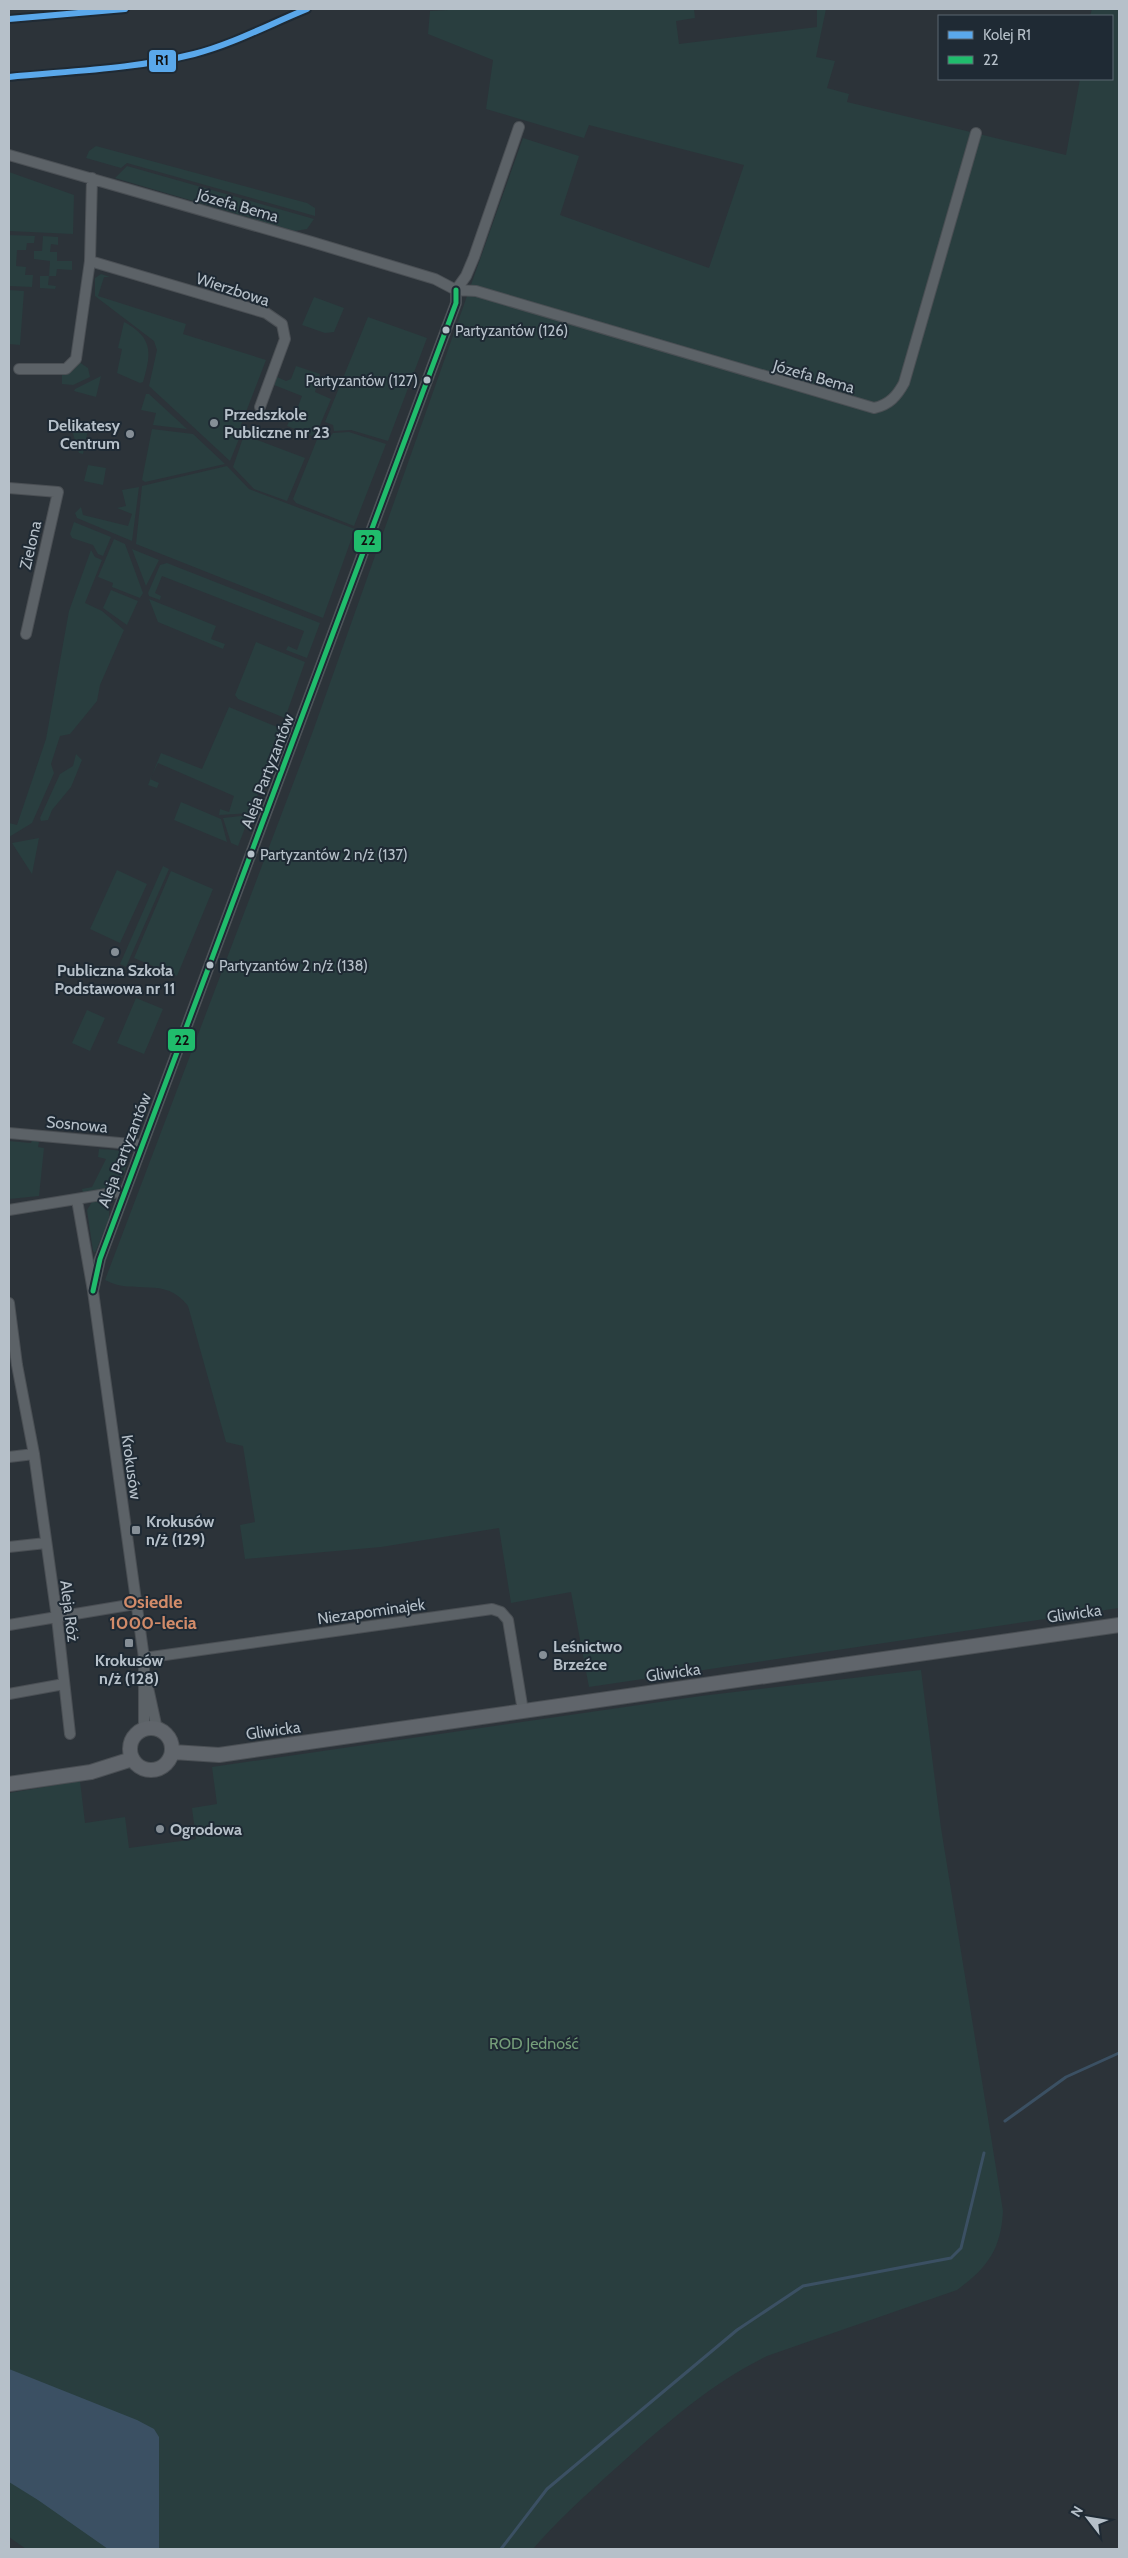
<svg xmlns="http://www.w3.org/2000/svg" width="1128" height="2558" viewBox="0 0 1128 2558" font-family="Cabin,sans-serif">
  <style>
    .green { fill: #293e3f }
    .water { fill: #3b5063 }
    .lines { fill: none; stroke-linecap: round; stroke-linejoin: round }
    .stream { stroke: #3b5063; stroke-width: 3 }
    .street-casing { stroke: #4a4f54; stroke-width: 12 }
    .secondary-casing { stroke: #4a4f54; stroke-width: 16 }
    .street { stroke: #5c6267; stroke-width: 10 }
    .secondary { stroke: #60656b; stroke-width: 14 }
    .bus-1-casing { stroke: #1f2a34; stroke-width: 9 }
    .bus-1 { stroke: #20bc6c; stroke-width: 5 }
    .rail-1-casing { stroke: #1f2a34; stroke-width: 10 }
    .rail-1 { stroke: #5aa8eb; stroke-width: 6 }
    .bus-dot { fill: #b6c0c9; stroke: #1f2a34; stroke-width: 2 }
    .poi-dot { fill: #868f97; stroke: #1f2a34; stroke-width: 2 }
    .labels { text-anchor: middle; stroke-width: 4; stroke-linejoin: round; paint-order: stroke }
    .bus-label { font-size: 15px; fill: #b6c0c9; stroke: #1f2a34; text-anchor: start }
    .street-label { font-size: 16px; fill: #b6c0c9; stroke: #1f2a34 }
    .poi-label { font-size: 16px; font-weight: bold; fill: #b6c0c9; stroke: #1f2a34; text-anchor: start }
    .park-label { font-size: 16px; fill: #759e7a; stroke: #1f2a34 }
    .neighbourhood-label { font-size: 18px; font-weight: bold; fill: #d18b69; stroke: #1f2a34 }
    .line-badge { stroke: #1f2a34; stroke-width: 2 }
    .pale-badge-label { font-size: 14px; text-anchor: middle; font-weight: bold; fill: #111 }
  </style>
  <rect width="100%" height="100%" fill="#2c3339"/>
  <path class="green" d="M466,9H694L695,18L676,21L679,44L817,27V9H826L816,57L835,61L827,88L849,94L847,102L1066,155L1080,79H1112V16H1090L1092,9H1119V1608L589,1687L571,1592L511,1603L499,1528L381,1547L245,1559L240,1525L255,1522L243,1446L226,1442L188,1306C165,1275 134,1296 105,1280L313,731L523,138L579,156L560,215L709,268L744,165L589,125L584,138L486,109L493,60L428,34L430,11Z
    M96,146L307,203L315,208V216L127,163L121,168L86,158L89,151Z
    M127,166L314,219L307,229L295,231L115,178Z
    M9,172L74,195L73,234L9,231Z
    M9,235L35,236L34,243H27L26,250H17L16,266L26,267L25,275H33L32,287L9,286Z
    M43,236L58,237V245L51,244L50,252H57V261H72V270L57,269L56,276H49L48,285L56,286L55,289L40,288V276H49L50,261L34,259V251H42Z
    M101,274L110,277H104L98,296L186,324L183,334L266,360L241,425L243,429L230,461L149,386L157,350L154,341L95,296V278Z
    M9,290L24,291L20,345L9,344Z
    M314,297L344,308L334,332L325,333L302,325Z
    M368,317L427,338L388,441L351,430L334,431L333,425L325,422Z
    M124,322C154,338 151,354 143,382L140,383L117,373L122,349L118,348Z
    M79,362L88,368L90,377L73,385L62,384V372Z
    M296,366L320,374L315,392L331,399L315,437L287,426L291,417H294L302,396L274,385L277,377L286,381L291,379Z
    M101,376L96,397L74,391L75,389Z
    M146,394H149L187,429L153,425L156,413L141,410Z
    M72,421L89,425L83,454L79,453L70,424Z
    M152,429L193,434L225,464L145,482L142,480Z
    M349,432L386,444L354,526L296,503L293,499L318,437L327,440L333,433Z
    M244,435L305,458L287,501L254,489L233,467Z
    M88,465L106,468L103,485L84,481Z
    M227,466L249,489L355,529L323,618L136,544L142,486Z
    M139,487L132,541L77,518L75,513L81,507L83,515L128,526L132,514L117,508L126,506L122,490Z
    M74,522L111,537L103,556L98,554L93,545L72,538L70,534Z
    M114,539L125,544L143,593L140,598L112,587L113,583L98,577Z
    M132,549L159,560L146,586Z
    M91,550L95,557L102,560L85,603L102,611L124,630L100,685L97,701L70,734L60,736L51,764L54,773L32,823L9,837V823L17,825L46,739L69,611Z
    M167,563L320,623L307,658L286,650L288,646L297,650L304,631L162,576L155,593L161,596L160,600L149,596L148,593L160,565Z
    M111,590L138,601L127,625L103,608Z
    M149,599L216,626L211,639L225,644L223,649L158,622Z
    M256,642L305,662L285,718L238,699L235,695Z
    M229,707L282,729L251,813L219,815L220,809L229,812L234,796L158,763L150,779L159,783L157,788L148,785L161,753L202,769Z
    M76,754L82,760L71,787L52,810L48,820L41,821L40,818L60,774L73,766Z
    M181,802L221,819L227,842L174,820Z
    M250,815L238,846L231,843L223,818Z
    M39,838L32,874L12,843Z
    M163,866L169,869L126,967L120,964Z
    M117,870L147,884L120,943L90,929Z
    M171,871L213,889L177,976L134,958Z
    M136,998L163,1009L144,1054L117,1043Z
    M87,1010L105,1018L90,1051L72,1043Z
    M32,1140L39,1142L38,1147L44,1148L39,1196L9,1199V1141L31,1143Z
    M99,1149C105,1150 117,1149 122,1152C134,1159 122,1181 114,1187C106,1192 92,1192 83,1193L82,1189L92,1187L106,1159L98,1157Z
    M99,1201L109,1210V1219L95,1253L93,1251L87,1210L92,1202Z
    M921,1670L941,1828L1003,2211C1001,2250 987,2268 957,2290L767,2356C712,2383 672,2419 626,2459C594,2488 561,2516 533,2549H26L9,2537V1793L80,1781L85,1823L125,1817L129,1848L196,1839L192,1808L217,1804L212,1767L701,1696Z"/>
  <path class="water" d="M9,2369L137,2420L154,2429L159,2437V2549H108L38,2500L9,2482Z"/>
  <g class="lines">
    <path class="stream" d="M1005,2121L1066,2077L1119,2053
      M501,2549L547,2489L737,2330L803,2286L951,2258L961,2248L984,2153"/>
    <defs>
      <path id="street" d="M9,155L312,242L435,279L456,290L476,291L874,408C889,405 897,396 904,383L976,133
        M90,261L266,313L282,324L285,339L260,407
        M456,290L466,276L474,257L519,127
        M19,369H66L76,359L90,261L92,178
        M9,488L58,492L26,634
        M9,1133L142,1145
        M77,1200L93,1291L144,1658V1729
        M9,1210L125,1191
        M93,1291L100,1259L456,303V290
        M9,1303L17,1365L34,1454L57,1618L70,1734
        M9,1457L34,1454
        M9,1547L46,1543
        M9,1625L135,1604
        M144,1658L492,1609L501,1612L508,1620L523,1711
        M147,1683L157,1729
        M9,1694L64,1684"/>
      <path id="secondary" d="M130 1749a21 21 0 1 1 42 0a21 21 0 1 1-42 0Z
        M173,1752L219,1755L1119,1625
        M9,1784L91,1772L132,1759"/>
    </defs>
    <use href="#street" class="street-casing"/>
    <use href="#secondary" class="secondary-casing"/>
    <use href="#street" class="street"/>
    <use href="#secondary" class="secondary"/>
    <defs>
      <path id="bus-1" d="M93,1291L100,1259L456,303V290"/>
    </defs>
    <use href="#bus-1" class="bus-1-casing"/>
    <use href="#bus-1" class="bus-1"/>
    <defs>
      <path id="rail-1" d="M9,19L125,9
        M9,77C70,71 134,69 194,54C233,44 270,24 307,9"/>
    </defs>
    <use href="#rail-1" class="rail-1-casing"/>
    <use href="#rail-1" class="rail-1"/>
  </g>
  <g class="bus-dot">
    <circle cx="446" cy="330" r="4.5"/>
    <circle cx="427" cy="380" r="4.5"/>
    <circle cx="251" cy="854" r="4.5"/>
    <circle cx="210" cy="965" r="4.5"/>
  </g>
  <g class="poi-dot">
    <circle cx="214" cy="423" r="5"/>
    <circle cx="130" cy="434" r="5"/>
    <circle cx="115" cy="952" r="5"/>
    <rect x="131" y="1525" width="10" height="10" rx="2.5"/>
    <rect x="124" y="1638" width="10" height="10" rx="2.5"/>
    <circle cx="543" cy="1655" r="5"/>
    <circle cx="160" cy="1829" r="5"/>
  </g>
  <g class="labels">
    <g class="bus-label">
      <text x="455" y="336">Partyzantów (126)</text>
      <text x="418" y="386" text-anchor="end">Partyzantów (127)</text>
      <text x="260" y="860">Partyzantów 2 n/ż (137)</text>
      <text x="219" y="971">Partyzantów 2 n/ż (138)</text>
    </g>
    <g class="street-label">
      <text transform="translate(238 205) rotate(16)" y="6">Józefa Bema</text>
      <text transform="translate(233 289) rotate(18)" y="6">Wierzbowa</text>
      <text transform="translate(814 376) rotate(16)" y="6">Józefa Bema</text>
      <text transform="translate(30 545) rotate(-77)" y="6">Zielona</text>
      <text transform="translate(267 771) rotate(-69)" y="6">Aleja Partyzantów</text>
      <text transform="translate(77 1124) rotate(5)" y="6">Sosnowa</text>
      <text transform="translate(124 1150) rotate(-69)" y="6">Aleja Partyzantów</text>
      <text transform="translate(132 1467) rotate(82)" y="6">Krokusów</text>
      <text transform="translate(70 1611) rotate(83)" y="6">Aleja Róż</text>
      <text transform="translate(371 1611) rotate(-8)" y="6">Niezapominajek</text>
      <text transform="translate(1074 1613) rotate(-8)" y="6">Gliwicka</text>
      <text transform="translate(673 1672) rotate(-8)" y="6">Gliwicka</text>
      <text transform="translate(273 1730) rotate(-8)" y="6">Gliwicka</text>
    </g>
    <g class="poi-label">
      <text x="224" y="420">Przedszkole<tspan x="224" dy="18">Publiczne nr 23</tspan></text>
      <text x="120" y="431" text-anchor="end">Delikatesy<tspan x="120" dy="18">Centrum</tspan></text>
      <text x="115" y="976" text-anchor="middle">Publiczna Szkoła<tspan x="115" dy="18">Podstawowa nr 11</tspan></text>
      <text x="146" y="1527">Krokusów<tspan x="146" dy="18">n/ż (129)</tspan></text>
      <text x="553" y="1652">Leśnictwo<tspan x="553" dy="18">Brzeźce</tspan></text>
      <text x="129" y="1666" text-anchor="middle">Krokusów<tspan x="129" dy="18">n/ż (128)</tspan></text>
      <text x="170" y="1835">Ogrodowa</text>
    </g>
    <g class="park-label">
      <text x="534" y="2049">ROD Jedność</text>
    </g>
    <g class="neighbourhood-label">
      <text x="153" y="1608">Osiedle<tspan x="153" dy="21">1000-lecia</tspan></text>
    </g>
  </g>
  <g class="line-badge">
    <rect x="148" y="49" width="29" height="24" rx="5" fill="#5aa8eb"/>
    <rect x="353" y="529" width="29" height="24" rx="5" fill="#20bc6c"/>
    <rect x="167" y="1028" width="29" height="24" rx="5" fill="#20bc6c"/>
  </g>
  <g class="pale-badge-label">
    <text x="162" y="65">R1</text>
    <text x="368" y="545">22</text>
    <text x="182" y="1045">22</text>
  </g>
  <rect width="1128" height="2558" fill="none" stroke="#b6c0c9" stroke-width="20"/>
  <rect x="938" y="15" width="175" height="65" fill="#1f2a34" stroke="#5b6670"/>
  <rect x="948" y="31" width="25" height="8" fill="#5aa8eb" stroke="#5b6670"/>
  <text x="983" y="40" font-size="15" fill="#b6c0c9">Kolej R1</text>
  <rect x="948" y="56" width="25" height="8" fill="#20bc6c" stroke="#5b6670"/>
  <text x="983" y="65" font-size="15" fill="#b6c0c9">22</text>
  <g transform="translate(1088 2518) rotate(301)" stroke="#1f2a34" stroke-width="4" paint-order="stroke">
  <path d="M0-4L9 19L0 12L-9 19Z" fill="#b6c0c9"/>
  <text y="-8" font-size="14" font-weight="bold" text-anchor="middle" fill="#b6c0c9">N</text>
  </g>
</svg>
